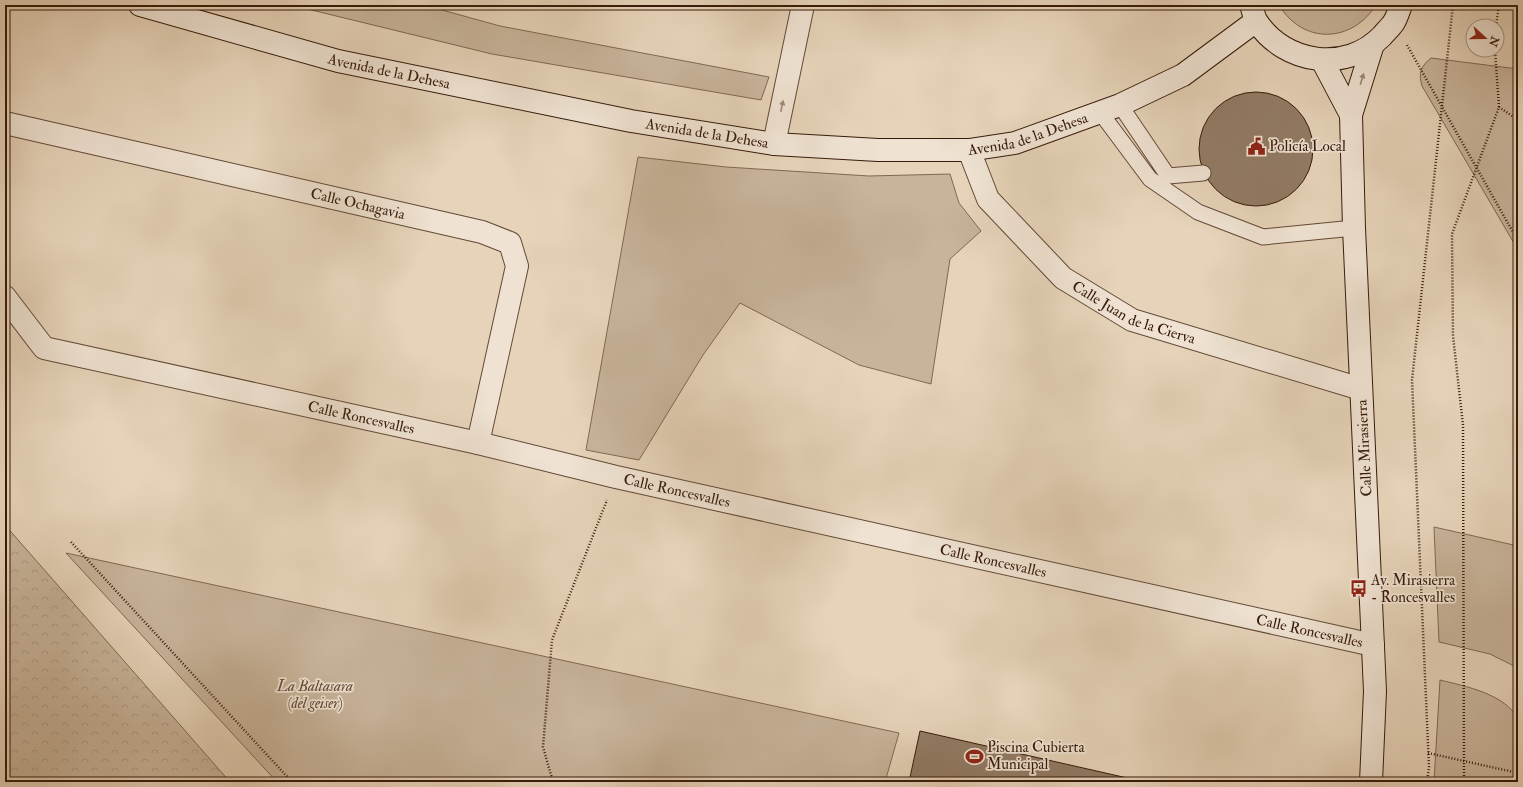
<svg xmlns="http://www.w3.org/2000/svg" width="1523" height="787" viewBox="0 0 1523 787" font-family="'IM FELL Double Pica',serif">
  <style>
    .green { fill: #c8b49b; stroke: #806852 }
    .forest { fill: url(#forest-crowns); stroke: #806852 }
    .building { fill: #927b65; stroke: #371b0a }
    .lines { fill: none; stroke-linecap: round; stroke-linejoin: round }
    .lane-casing { stroke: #634936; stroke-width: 17 }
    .street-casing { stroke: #634936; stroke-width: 24 }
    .secondary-casing { stroke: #371b0a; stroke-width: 24 }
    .path { stroke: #371b0a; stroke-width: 2.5; stroke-dasharray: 1 2; stroke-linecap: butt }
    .lane { stroke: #efe2d2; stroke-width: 15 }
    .street { stroke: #efe2d2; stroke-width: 22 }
    .secondary { stroke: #efe2d2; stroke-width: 22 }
    .oneway { fill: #9c8878 }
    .labels { text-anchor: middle; stroke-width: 3.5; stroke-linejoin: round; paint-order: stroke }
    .street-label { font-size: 15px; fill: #371b0a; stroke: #efe2d2 }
    .poi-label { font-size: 15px; fill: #371b0a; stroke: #efe2d2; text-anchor: start }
    .park-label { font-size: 15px; font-style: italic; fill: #624936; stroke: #efe2d2 }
  </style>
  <defs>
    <pattern id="forest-crowns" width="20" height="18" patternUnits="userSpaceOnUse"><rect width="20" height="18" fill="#c8b49b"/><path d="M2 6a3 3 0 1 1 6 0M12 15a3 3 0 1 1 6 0" fill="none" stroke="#ac9a84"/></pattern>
  </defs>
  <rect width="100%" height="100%" fill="#e6d3b9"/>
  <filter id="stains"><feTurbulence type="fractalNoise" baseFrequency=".005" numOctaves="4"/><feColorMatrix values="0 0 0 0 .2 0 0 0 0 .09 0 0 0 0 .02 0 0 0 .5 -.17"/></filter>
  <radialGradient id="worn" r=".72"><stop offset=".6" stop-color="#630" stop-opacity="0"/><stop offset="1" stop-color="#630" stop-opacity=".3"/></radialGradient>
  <path class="green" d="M291,5H424L500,26L769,77L761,100L492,54Z
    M1279,5H1376C1352,43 1303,45 1279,5Z
    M1431,58L1518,69V250L1422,86C1418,73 1421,66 1431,58Z
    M638,157L726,167L869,176L950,174L959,203L981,231L950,259L931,384L859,365L740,303L703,355L639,460L586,450Z
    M1434,527L1518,546V668L1490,654L1439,642Z
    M66,553L899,733L885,782H277Z
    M1440,680C1464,686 1507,694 1518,720C1520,727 1518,771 1518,782H1434Z"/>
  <path class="forest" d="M5,525L230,782H5Z"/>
  <path class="building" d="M1199 149a57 57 0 1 1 114 0a57 57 0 1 1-114 0Z
    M920,731L1145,782H909Z"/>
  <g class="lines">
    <defs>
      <path id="lane" d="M1120,105L1168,176L1203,173
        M1100,112L1150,179L1198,212L1263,237L1354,228"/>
      <g id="street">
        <path id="s1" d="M5,123L482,232L510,243L517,266L478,443"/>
        <path d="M774,144L803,5"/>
        <path id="s2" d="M969,150L988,199L1063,278L1132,320L1361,389"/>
        <path id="s3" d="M5,297L44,348L478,443L616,477L1373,645"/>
      </g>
      <g id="secondary">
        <path id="s4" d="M140,5L338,61L631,121L774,144L878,150H969L1015,143L1120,105L1183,75L1256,21"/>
        <path d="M1251,5C1253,10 1254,18 1257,22C1285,64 1346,73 1382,36C1386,31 1391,27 1394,22C1397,17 1399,10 1401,5"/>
        <path d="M1322,60L1351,115"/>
        <path d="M1371,782L1375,691L1354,228L1351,115L1373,44"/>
      </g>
    </defs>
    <use href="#lane" class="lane-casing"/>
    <use href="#street" class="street-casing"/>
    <use href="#secondary" class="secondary-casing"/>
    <path class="path" d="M1496,26L1499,5
      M1407,45L1518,241
      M1499,107L1518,120
      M71,542L292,782
      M1428,753L1518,773
      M553,782L543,747L552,640L607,500
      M1427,782L1429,767L1412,380L1453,5
      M1464,782L1463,425L1453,336L1452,234L1499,107L1495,50"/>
    <use href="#lane" class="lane"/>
    <use href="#street" class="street"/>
    <use href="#secondary" class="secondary"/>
  </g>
  <defs><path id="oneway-solid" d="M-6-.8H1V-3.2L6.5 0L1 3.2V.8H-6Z"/></defs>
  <g class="oneway">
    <use href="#oneway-solid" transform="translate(1362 79) rotate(-73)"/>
    <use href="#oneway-solid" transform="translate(782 106) rotate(-78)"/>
  </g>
  <defs>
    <symbol id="civic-bare" viewBox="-9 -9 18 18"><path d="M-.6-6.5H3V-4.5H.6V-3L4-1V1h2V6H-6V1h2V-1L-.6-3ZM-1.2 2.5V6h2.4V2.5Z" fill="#8f2418" stroke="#efe2d2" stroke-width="2.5" paint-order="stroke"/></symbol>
    <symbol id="bus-bare" viewBox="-9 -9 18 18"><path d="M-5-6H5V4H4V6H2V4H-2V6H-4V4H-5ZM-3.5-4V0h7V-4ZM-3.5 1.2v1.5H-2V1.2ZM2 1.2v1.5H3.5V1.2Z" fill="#8f2418" stroke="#efe2d2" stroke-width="2.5" paint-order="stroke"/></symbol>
    <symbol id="stadium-bare" viewBox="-9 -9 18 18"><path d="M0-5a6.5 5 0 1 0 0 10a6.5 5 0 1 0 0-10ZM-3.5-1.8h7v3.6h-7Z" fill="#8f2418" stroke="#efe2d2" stroke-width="2.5" paint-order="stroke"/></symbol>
  </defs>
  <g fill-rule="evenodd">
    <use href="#civic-bare" x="1244" y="134" width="25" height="25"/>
    <use href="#bus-bare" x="1346" y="576" width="25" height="25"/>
    <use href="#stadium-bare" x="962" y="744" width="25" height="25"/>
  </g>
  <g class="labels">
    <g class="street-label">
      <text dy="5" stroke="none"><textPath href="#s4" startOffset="258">Avenida de la Dehesa</textPath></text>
      <text dy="5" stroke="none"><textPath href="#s4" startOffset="906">Avenida de la Dehesa</textPath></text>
      <text dy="5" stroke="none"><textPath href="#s4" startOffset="582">Avenida de la Dehesa</textPath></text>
      <text dy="5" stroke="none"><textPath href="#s1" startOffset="362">Calle Ochagavia</textPath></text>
      <text dy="5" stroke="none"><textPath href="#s2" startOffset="241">Calle Juan de la Cierva</textPath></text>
      <text dy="5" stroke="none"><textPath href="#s3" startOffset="389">Calle Roncesvalles</textPath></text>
      <text transform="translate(1364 448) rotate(-93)" y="5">Calle Mirasierra</text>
      <text dy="5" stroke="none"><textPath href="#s3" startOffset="713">Calle Roncesvalles</textPath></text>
      <text dy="5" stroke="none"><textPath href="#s3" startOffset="1037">Calle Roncesvalles</textPath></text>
      <text dy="5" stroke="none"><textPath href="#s3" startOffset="1361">Calle Roncesvalles</textPath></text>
    </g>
    <g class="poi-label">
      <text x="1269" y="151">Policía Local</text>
      <text x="1371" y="585">Av. Mirasierra<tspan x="1371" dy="17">- Roncesvalles</tspan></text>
      <text x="987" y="752">Piscina Cubierta<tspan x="987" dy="17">Municipal</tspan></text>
    </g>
    <g class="park-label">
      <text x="315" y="691">La Baltasara<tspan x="315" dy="17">(del geiser)</tspan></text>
    </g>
  </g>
  <rect width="1523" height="787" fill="none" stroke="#e6d3b9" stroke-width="20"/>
  <rect x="6" y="6" width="1511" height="775" fill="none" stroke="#371b0a" stroke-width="2"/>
  <rect x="10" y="10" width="1503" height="767" fill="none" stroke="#371b0a"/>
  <g transform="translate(1485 38) rotate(111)"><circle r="19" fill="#efe2d2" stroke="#a59282"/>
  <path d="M0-3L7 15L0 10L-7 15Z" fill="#8f2418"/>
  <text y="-6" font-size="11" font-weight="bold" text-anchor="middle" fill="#371b0a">N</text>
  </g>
  <rect width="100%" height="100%" filter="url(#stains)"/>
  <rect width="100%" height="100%" fill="url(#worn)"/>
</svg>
